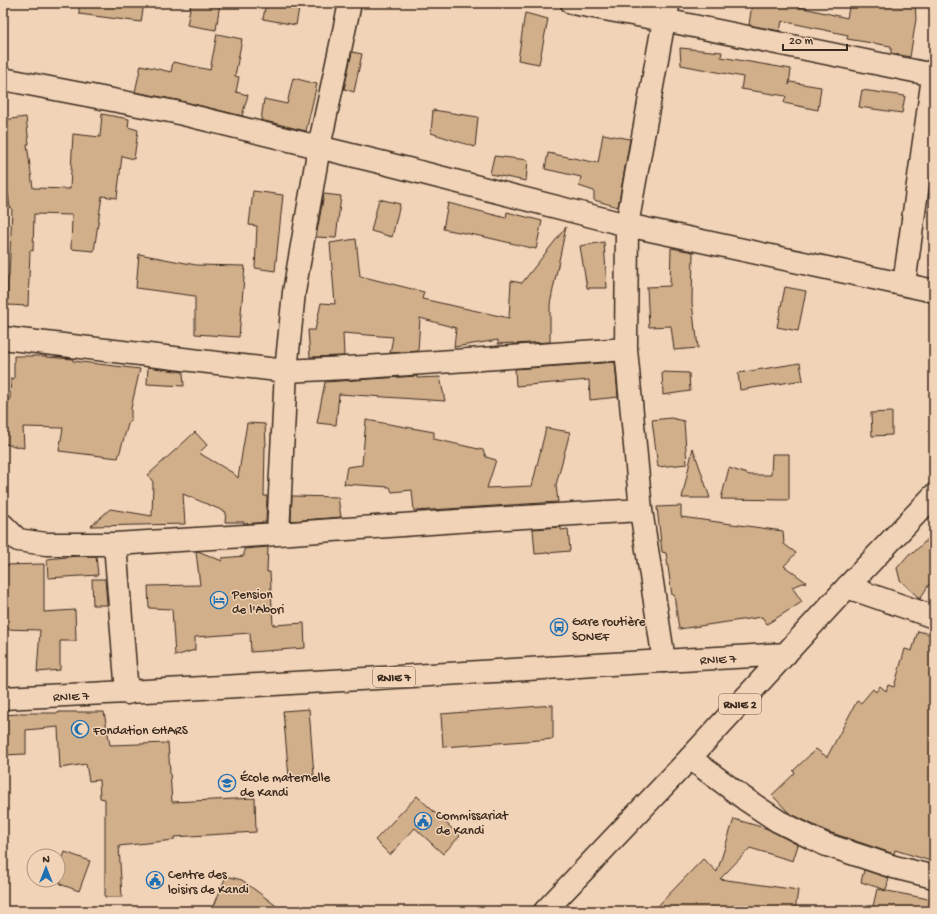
<svg xmlns="http://www.w3.org/2000/svg" width="937" height="914" viewBox="0 0 937 914" font-family="'Gochi Hand',sans-serif">
  <style>
    .building { fill: #d1af8a; stroke: #3b2a1e }
    .lines { fill: none; stroke-linecap: round; stroke-linejoin: round }
    .minor-casing { stroke: #3b2a1e; stroke-width: 25 }
    .major-casing { stroke: #3b2a1e; stroke-width: 25 }
    .minor { stroke: #f1d3b7; stroke-width: 22 }
    .major { stroke: #f1d3b7; stroke-width: 22 }
    .labels { text-anchor: middle; stroke-width: 3; stroke-linejoin: round; paint-order: stroke }
    .shield { fill: #f1d3b7; stroke: #725d4c; stroke-width: 1 }
    .shield-label { font-size: 12px; font-weight: bold; fill: #3b2a1e }
    .poi-label { font-size: 13px; fill: #3b2a1e; stroke: #f1d3b7; text-anchor: start }
    .street-label { font-size: 13px; fill: #3b2a1e; stroke: #f1d3b7 }
  </style>
  <rect width="100%" height="100%" fill="#f1d3b7"/>
  <filter id="ink" filterUnits="userSpaceOnUse"><feTurbulence type="fractalNoise" baseFrequency=".025" numOctaves="2"/><feDisplacementMap in="SourceGraphic" scale="8" xChannelSelector="R" yChannelSelector="G"/><feConvolveMatrix kernelMatrix="1 2 1 2 8 2 1 2 1" color-interpolation-filters="sRGB"/></filter>
  <g filter="url(#ink)">
    <path class="building" d="M79,3H144L141,22L79,14Z
      M191,3H220L216,30L187,25Z
      M266,3H300L296,25L263,19Z
      M752,3H782L847,18L850,3H915L916,19L910,57L891,53V46L847,39L848,35L782,21L780,31L749,25Z
      M525,13L548,19L539,64L518,60Z
      M217,34L242,39L235,76L239,77L236,92L248,95L242,116L177,100L135,92L141,65L171,72L173,62L210,70Z
      M680,48L722,52L721,57L791,69L789,85L790,82L821,87L818,110L784,103L786,96L741,89L743,77L681,65Z
      M352,52L362,54L354,92L344,89Z
      M293,78L317,84L306,131L261,120L264,99L287,104Z
      M862,90L905,96L902,113L859,107Z
      M433,110L478,117L475,147L431,133Z
      M102,114L129,119L128,127L138,130L134,159L122,156L117,198L102,196L94,251L71,249L72,215L34,214L33,251L30,250L28,306L7,305L8,277H9L12,208H10L3,158V120L26,117L29,144H27L33,188L70,189L73,134L100,137Z
      M603,134L630,139L618,207L594,200V191L579,186L581,177L545,169L548,153L598,163Z
      M494,156L528,160L526,181L490,174Z
      M253,191L283,195L275,271L255,268L257,226L249,225Z
      M324,194L341,196L336,238L316,237Z
      M379,199L400,204L392,237L371,231Z
      M448,203L506,218L507,212L542,221L536,249L485,237L443,229Z
      M566,227L550,304V342L513,344V343L498,344V340L454,347L456,328L420,318L418,351L390,353L393,337L343,333L344,356L310,357L308,330H315L321,303L335,304L330,243L356,239L360,276L424,292L422,299L509,318L511,281L522,283Z
      M604,242L607,288H587L580,246Z
      M671,248L693,252L692,302L695,330H696L698,348L674,350L671,326L649,327L647,287L670,286Z
      M139,254L196,265L245,266L239,337L195,334V296L136,288Z
      M785,287L806,291L798,331L777,327Z
      M14,356H46V357L73,359V361L140,369L131,408V421H129L118,458L59,451L63,428L23,427L24,448L5,444L4,412L10,398L11,378L14,379Z
      M615,362L618,397L590,400L589,380L516,386L515,369Z
      M800,363L803,380L740,390L738,373Z
      M148,367L183,372L184,386L147,384Z
      M662,372L689,373L690,391L663,395Z
      M417,376V378L440,377L445,401L339,394L336,425L317,423L325,382Z
      M892,412V435L872,436L871,413Z
      M671,418L684,421L687,464L658,467L652,420Z
      M366,420L434,432V439L483,450L486,457L496,460L487,488L532,486L546,428L570,432L556,485L558,502L414,511L412,490L392,492L390,487L344,484L347,467L362,465Z
      M247,423L265,424L266,446H265L264,496H267L266,522L244,524V522H225L226,512L183,494L185,524L91,526L110,509L152,516L153,482L148,475L195,432L207,445L199,453L233,473L238,478Z
      M693,448L710,498H682Z
      M772,454H789V500L721,499L729,468L750,475H771Z
      M292,496L338,497L341,517L291,521Z
      M681,506V517L783,531L784,544L796,553L784,566L806,582L792,587L802,602L767,624L762,617L679,629L674,595H672L666,553L662,552L657,507Z
      M561,527V530L568,529L570,551L535,554L533,529Z
      M934,533V576L920,599L900,580L897,568L910,553L912,554Z
      M268,547L267,572H270L273,625L304,623L305,648L251,652L250,633L195,637V650L175,656L172,609L149,608L148,586L200,585L196,552L198,551L222,561V558L244,556V549Z
      M77,556H96L98,575L48,578L47,559Z
      M44,564V612L75,610L76,641H60V670L37,672L40,630L3,629V565Z
      M92,579H105L107,605H93Z
      M918,631L934,635V862L895,850L894,854L826,831L789,813L772,795L795,773L793,771L816,749L827,757L857,701L861,703L873,689L876,692L880,686L886,691L888,685L894,687L905,649L912,651Z
      M553,705V739L443,747L441,714Z
      M309,709L314,775L289,777L283,711Z
      M59,712H104L110,745L168,743L172,802L255,798L256,832L174,837V840L119,846L122,897H105V799L100,798L99,780L89,781L86,764L60,768L58,727L26,730V754L3,755V729H5L4,715L19,714V713H59Z
      M417,796L460,836L443,854L415,828L390,855L375,840Z
      M734,819L768,829L798,845L793,861L750,848L720,879L798,890L795,911H653L703,859L717,872Z
      M65,852L90,861L79,891L60,884L61,881L57,880H58V871Z
      M864,870L889,878L886,890L861,882Z
      M226,876L242,880L283,911H212Z
      M877,889L934,900V911H872Z"/>
    <g class="lines">
      <defs>
        <path id="minor" d="M572,3L664,20L934,75
          M3,79L175,112L384,163L627,225L934,291
          M904,284L934,70
          M3,338L286,371L365,367L626,349
          M3,525L18,540L46,544H115L278,534L458,521L641,510
          M278,534L286,371L294,292L319,147L350,3
          M115,544L127,693
          M847,587L934,617
          M664,661L641,510L626,349L627,225L664,20L669,3
          M690,758L745,799L778,821L824,844L894,867L934,877"/>
        <path id="major" d="M3,698C264,687 525,668 786,654
          M545,911L690,758L847,587L934,495"/>
      </defs>
      <use href="#minor" class="minor-casing"/>
      <use href="#major" class="major-casing"/>
      <use href="#minor" class="minor"/>
      <use href="#major" class="major"/>
    </g>
  </g>
  <defs>
    <symbol id="hotel-ring" viewBox="-11 -11 22 22"><circle r="9.5" fill="#f1d3b7" stroke="#1f6fb2" stroke-width="1.5"/><path d="M-6-4.5h1.5V1H6V5H4.5V3h-9V5H-6ZM-4 0a1.8 1.8 0 1 1 3.6 0ZM.5 0V-2.5h3Q6-2.5 6 0Z" fill="#1f6fb2"/></symbol>
    <symbol id="bus-ring" viewBox="-11 -11 22 22"><circle r="9.5" fill="#f1d3b7" stroke="#1f6fb2" stroke-width="1.5"/><path d="M-5-6H5V4H4V6H2V4H-2V6H-4V4H-5ZM-3.5-4V0h7V-4ZM-3.5 1.2v1.5H-2V1.2ZM2 1.2v1.5H3.5V1.2Z" fill="#1f6fb2"/></symbol>
    <symbol id="mosque-ring" viewBox="-11 -11 22 22"><circle r="9.5" fill="#f1d3b7" stroke="#1f6fb2" stroke-width="1.5"/><path d="M3.5-4.9A6 6 0 1 0 3.5 4.9A5 5 0 1 1 3.5-4.9Z" fill="#1f6fb2"/></symbol>
    <symbol id="school-ring" viewBox="-11 -11 22 22"><circle r="9.5" fill="#f1d3b7" stroke="#1f6fb2" stroke-width="1.5"/><path d="M0-5L7-2L0 1L-7-2ZM-4 1L0 2.5L4 1V4Q0 6-4 4Z" fill="#1f6fb2"/></symbol>
    <symbol id="civic-ring" viewBox="-11 -11 22 22"><circle r="9.5" fill="#f1d3b7" stroke="#1f6fb2" stroke-width="1.5"/><path d="M-.6-6.5H3V-4.5H.6V-3L4-1V1h2V6H-6V1h2V-1L-.6-3ZM-1.2 2.5V6h2.4V2.5Z" fill="#1f6fb2"/></symbol>
  </defs>
  <g fill-rule="evenodd">
    <use href="#hotel-ring" x="209" y="590" width="20" height="20"/>
    <use href="#bus-ring" x="549" y="617" width="20" height="20"/>
    <use href="#mosque-ring" x="70" y="719" width="20" height="20"/>
    <use href="#school-ring" x="217" y="773" width="20" height="20"/>
    <use href="#civic-ring" x="413" y="811" width="20" height="20"/>
    <use href="#civic-ring" x="145" y="870" width="20" height="20"/>
  </g>
  <g class="labels">
    <g class="shield">
      <rect x="373" y="667" width="42" height="20" rx="3"/>
      <rect x="719" y="694" width="42" height="20" rx="3"/>
    </g>
    <g class="shield-label">
      <text x="394" y="681">RNIE 7</text>
      <text x="740" y="708">RNIE 2</text>
    </g>
    <g class="poi-label">
      <text x="232" y="598">Pension<tspan x="232" dy="15">de l'Abori</tspan></text>
      <text x="572" y="625">Gare routière<tspan x="572" dy="15">SONEF</tspan></text>
      <text x="93" y="734">Fondation GHARS</text>
      <text x="240" y="781">École maternelle<tspan x="240" dy="15">de Kandi</tspan></text>
      <text x="436" y="819">Commissariat<tspan x="436" dy="15">de Kandi</tspan></text>
      <text x="168" y="878">Centre des<tspan x="168" dy="15">loisirs de Kandi</tspan></text>
    </g>
    <g class="street-label">
      <text transform="translate(718 658) rotate(-3)" y="5">RNIE 7</text>
      <text transform="translate(71 695) rotate(-2)" y="5">RNIE 7</text>
    </g>
  </g>
  <rect width="937" height="914" fill="none" stroke="#f1d3b7" stroke-width="16"/>
  <rect x="8" y="8" width="921" height="898" fill="none" stroke="#3b2a1e" stroke-width="1.5" filter="url(#ink)"/>
  <g transform="translate(46 868)"><circle r="19" fill="#f1d3b7" stroke="#a88f7a"/>
  <path d="M0-3L7 15L0 10L-7 15Z" fill="#1f6fb2"/>
  <text y="-6" font-size="11" font-weight="bold" text-anchor="middle" fill="#3b2a1e">N</text>
  </g>
  <path d="M783 44v6h64v-6" fill="none" stroke="#3b2a1e" stroke-width="2"/>
  <text x="789" y="44" font-size="12" fill="#3b2a1e" stroke="#f1d3b7" stroke-width="3" paint-order="stroke">20 m</text>
</svg>
